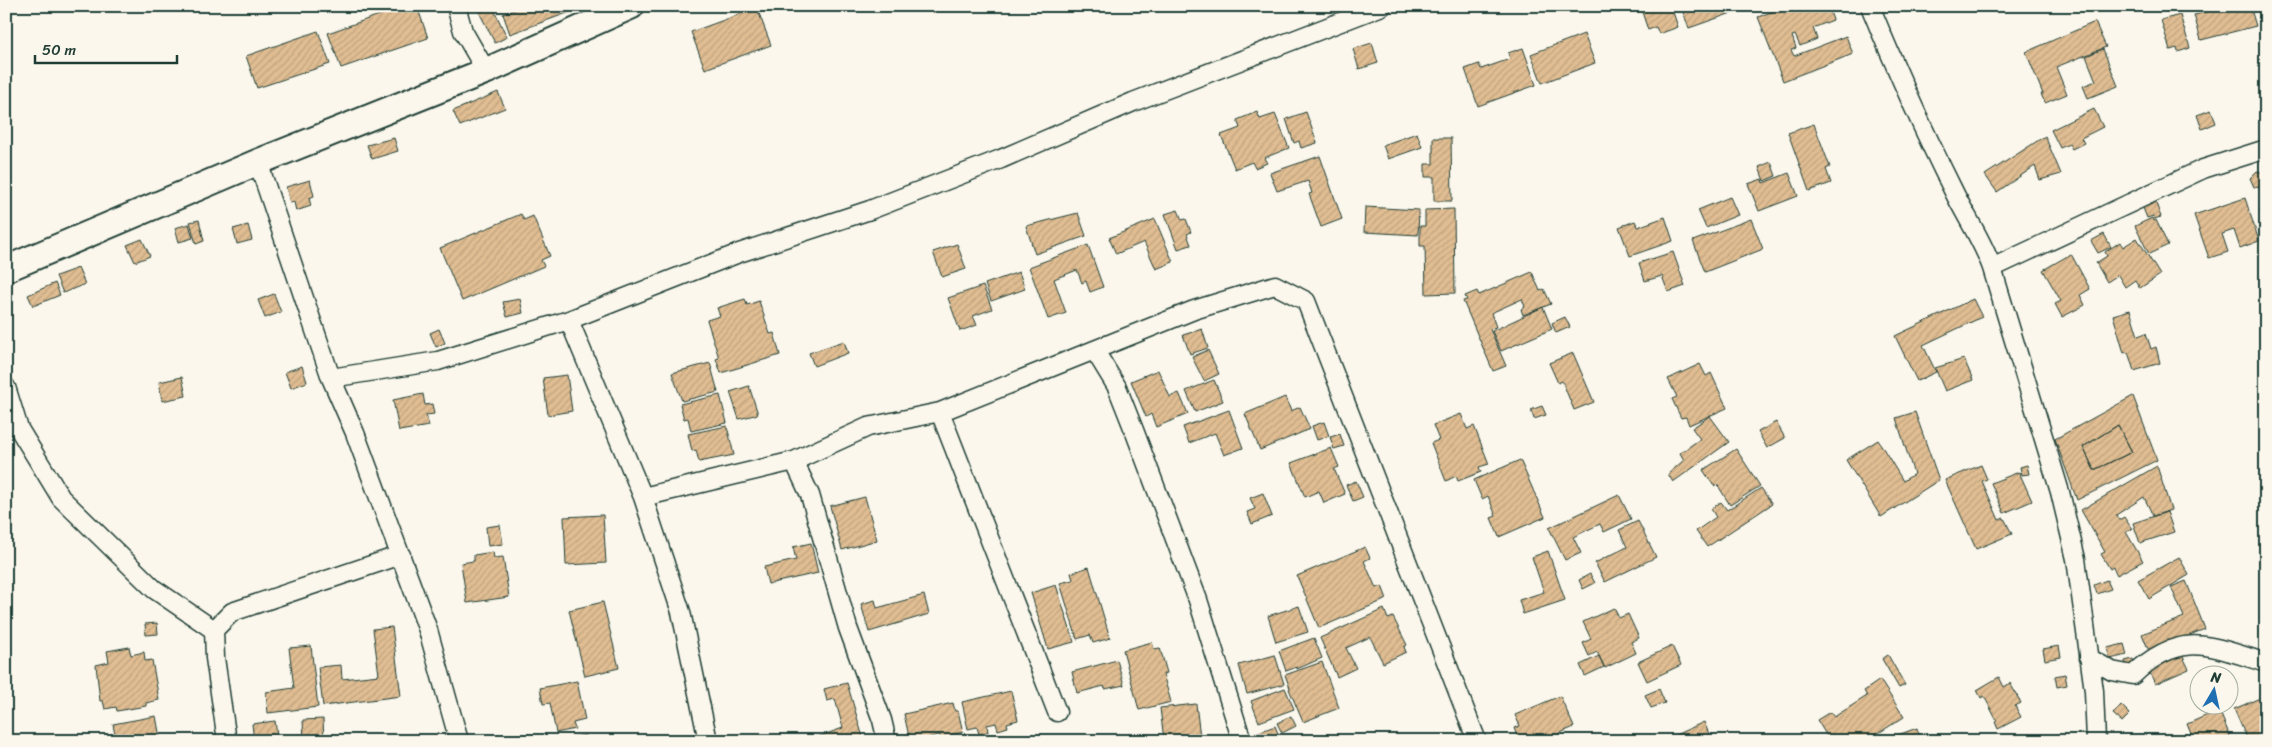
<svg xmlns="http://www.w3.org/2000/svg" width="2272" height="747" viewBox="0 0 2272 747" font-family="Sriracha,sans-serif">
  <style>
    .building { fill: url(#building-hatch); stroke: #1f3d34; fill-rule: evenodd }
    .lines { fill: none; stroke-linecap: round; stroke-linejoin: round }
    .street-casing { stroke: #1f3d34; stroke-width: 21 }
    .secondary-casing { stroke: #1f3d34; stroke-width: 29 }
    .street { stroke: #fbf7ec; stroke-width: 18 }
    .secondary { stroke: #fbf7ec; stroke-width: 25 }
  </style>
  <defs>
    <pattern id="building-hatch" width="6" height="6" patternUnits="userSpaceOnUse" patternTransform="scale(1.25)"><rect width="6" height="6" fill="#e0bd92"/><path d="M-1 1l2-2M0 6l6-6M5 7l2-2" fill="none" stroke="#c0a37e"/></pattern>
  </defs>
  <rect width="100%" height="100%" fill="#fbf7ec"/>
  <filter id="ink" filterUnits="userSpaceOnUse"><feTurbulence type="fractalNoise" baseFrequency=".02" numOctaves="2"/><feDisplacementMap in="SourceGraphic" scale="10" xChannelSelector="R" yChannelSelector="G"/><feConvolveMatrix kernelMatrix="1 2 1 2 8 2 1 2 1" color-interpolation-filters="sRGB"/></filter>
  <g filter="url(#ink)">
    <path class="building" d="M405,6H417L428,38L341,68L328,33Z
      M484,6H492L507,37L495,43L479,12L485,9Z
      M524,6H568L570,12L510,34L503,14Z
      M1640,6H1671L1678,27L1659,34L1656,27L1648,30Z
      M1683,6H1746V8L1689,28L1681,7Z
      M1787,6H1828L1833,20L1813,28L1817,39L1800,46L1795,35L1792,36L1796,48L1791,50L1794,56L1846,36L1853,54L1783,81L1758,17Z
      M2230,6H2250L2256,26L2201,40L2194,15Z
      M757,8L771,45L705,69L691,32Z
      M2180,15L2190,48L2178,52L2177,48L2170,50L2161,20Z
      M2095,22L2106,47L2056,67L2067,94L2045,103L2041,94H2043L2026,52Z
      M318,31L330,64L257,88L246,56Z
      M1584,34L1595,63L1542,83L1531,54Z
      M1372,43L1378,63L1359,69L1353,49Z
      M1523,48L1536,85L1478,106L1465,69L1479,64L1481,69L1510,59L1508,53Z
      M2103,49L2118,86L2088,98L2083,86L2096,81L2086,56Z
      M498,92L505,108L460,126L453,111Z
      M2094,109L2103,127L2081,138L2084,143L2072,149L2069,144L2060,148L2051,130Z
      M2211,110L2216,123L2202,129L2197,115Z
      M1257,112L1260,119L1275,114L1289,148L1264,158L1267,163L1255,168L1252,162L1235,169L1221,135L1240,128L1237,120Z
      M1306,112L1317,143L1301,148L1299,141L1294,143L1286,119Z
      M1814,124L1830,167L1826,169L1831,183L1809,191L1788,133Z
      M1417,133L1422,147L1388,159L1383,145Z
      M2045,136L2061,174L2040,180L2035,166L1997,192L1985,175Z
      M394,138L398,151L372,159L367,145Z
      M1433,138H1451L1452,201H1434V177H1425V164H1433Z
      M1320,156L1342,219L1321,227L1309,194L1312,193L1308,181L1277,191L1270,173Z
      M1771,162L1776,176L1764,181L1759,167Z
      M2257,171L2266,173V185L2263,188L2254,187L2250,178Z
      M1789,173L1798,196L1759,211L1748,184L1762,179L1763,183Z
      M310,180L314,196L309,198L311,206L296,211L294,202L290,203L286,187Z
      M1730,197L1738,215L1706,228L1698,210Z
      M2154,198L2161,217L2154,219L2153,216L2147,218L2141,203Z
      M2245,198L2259,241L2240,248L2234,230L2222,234L2228,252L2209,258L2194,215Z
      M1365,207L1419,210L1418,235L1364,232Z
      M1454,209L1455,293L1426,294L1425,246H1420V226H1425V210Z
      M2266,209V236L2260,210Z
      M1178,210L1182,220L1186,219L1191,232L1187,234L1191,245L1178,249L1165,214Z
      M1078,213L1086,236L1035,254L1026,226Z
      M521,214L524,220L533,216L550,256L541,260L544,266L462,301L440,248Z
      M1665,217L1673,241L1630,256L1619,227L1635,221L1638,227Z
      M2152,218L2154,221L2156,220L2168,245L2149,254L2135,226Z
      M1155,219L1173,262L1156,269L1144,242L1116,254L1109,238Z
      M1751,219L1763,249L1705,272L1693,241Z
      M199,220L204,241L196,244L190,222Z
      M189,224L193,238L179,242L175,228Z
      M248,225L252,240L237,244L233,229Z
      M2104,234L2111,247L2098,253L2091,241Z
      M2137,238L2160,275L2140,288L2135,280L2125,287L2118,275L2107,282L2096,263L2107,256L2105,252L2120,242L2123,247Z
      M142,239L150,256L135,262L127,245Z
      M957,244L966,269L942,277L933,252Z
      M1088,245L1103,287L1090,292L1086,281L1082,283L1077,270L1054,279L1066,313L1048,319L1029,267Z
      M1673,252L1685,286L1668,292L1662,276L1645,281L1639,263Z
      M2071,254L2090,289L2080,295L2085,305L2062,317L2055,304L2061,301L2043,270Z
      M78,268L85,284L63,293L56,276Z
      M1019,272L1025,289L991,301L985,284Z
      M1532,272L1540,291L1544,289L1551,304L1523,315L1521,309L1525,307L1522,299L1491,313L1496,327L1490,329L1506,366L1493,371L1463,301L1467,300L1465,296L1477,291L1479,295Z
      M55,283L60,295L33,306L28,295Z
      M983,286L992,309L973,316L977,325L960,331L948,298Z
      M274,294L281,312L265,318L258,300Z
      M520,299L523,313L507,317L503,302Z
      M745,299L747,305L759,301L770,334L774,333L780,355L721,373L716,359L719,358L707,320L720,316L717,308Z
      M1973,299L1982,317L1923,345L1936,372L1917,381L1895,336Z
      M1543,307L1552,329L1501,351L1492,331Z
      M2130,310L2138,336L2146,333L2151,349L2156,347L2160,363L2134,371L2128,352L2124,353L2113,315Z
      M1565,317L1570,327L1556,333L1552,323Z
      M439,329L445,343L436,347L430,333Z
      M1202,329L1208,348L1190,354L1183,335Z
      M844,341L848,353L814,366L809,353Z
      M1208,350L1219,374L1204,381L1192,357Z
      M1573,353L1594,402L1574,410L1562,381L1558,383L1549,363Z
      M1964,359L1973,380L1945,391L1935,368Z
      M710,363L718,392L682,401L672,373Z
      M1700,364L1706,376L1711,373L1727,408L1689,425L1686,417L1681,418L1672,399L1677,397L1668,379Z
      M302,366L307,382L291,388L285,372Z
      M1158,370L1170,397L1179,393L1188,414L1156,427L1151,414L1146,417L1131,381Z
      M567,375L572,411L548,415L543,378Z
      M182,377L186,396L162,401L159,382Z
      M1214,380L1223,401L1195,412L1186,391Z
      M749,386L758,414L739,419L730,392Z
      M423,394L425,405L432,404L434,414L426,415L429,426L399,431L393,400Z
      M720,395L727,423L691,431L688,418L684,419L680,404Z
      M2133,396L2157,460L2077,500L2055,439ZM2118,425L2132,452L2094,470L2083,447Z
      M1285,397L1291,411L1300,407L1310,429L1260,450L1245,414Z
      M1542,406L1546,415L1534,419L1531,410Z
      M1229,410L1243,448L1224,455L1215,433L1189,443L1183,427Z
      M1915,412L1939,480L1881,517L1846,460L1878,440L1903,481L1914,474L1896,418Z
      M1461,414L1467,429L1474,426L1489,464L1479,467L1481,472L1458,481L1456,476L1446,481L1431,443L1439,440L1433,425Z
      M1710,416L1729,442L1673,482L1668,474L1684,460L1680,453L1700,439L1692,428Z
      M1324,422L1329,436L1317,440L1312,426Z
      M1776,422L1785,438L1767,448L1758,432Z
      M2118,425L2132,452L2094,470L2083,447Z
      M727,426L734,455L699,462L696,450L692,451L688,434Z
      M1340,434L1344,446L1334,449L1330,437Z
      M1331,448L1339,467L1334,469L1345,494L1324,503L1319,491L1305,497L1291,463Z
      M1736,449L1760,486L1730,505L1717,484L1714,486L1703,470Z
      M1520,460L1545,517L1499,537L1491,518L1496,516L1488,496L1482,499L1474,480Z
      M1981,465L1987,479L1982,481L1999,520L2004,518L2012,534L1976,549L1945,480Z
      M2027,465L2029,474L2022,475L2020,467Z
      M2157,466L2171,510L2153,516L2144,497L2116,515L2119,520L2124,517L2132,529L2126,532L2143,561L2117,575L2113,567L2110,569L2101,554L2105,552L2081,510Z
      M2019,472L2032,501L2004,513L1991,483Z
      M1356,481L1363,497L1353,501L1346,485Z
      M1761,488L1772,504L1707,547L1696,531L1716,517L1711,509L1721,502L1727,510Z
      M1263,493L1272,516L1252,524L1247,512L1255,509L1250,498Z
      M1619,495L1631,519L1604,532L1600,524L1573,537L1581,553L1565,560L1549,528Z
      M865,497L877,540L842,550L830,506Z
      M2167,512L2174,532L2140,543L2133,523Z
      M603,515L606,563L566,565L564,517Z
      M1638,521L1656,557L1605,582L1595,563L1627,547L1619,530Z
      M500,525L503,544L488,546L486,527Z
      M811,543L818,573L768,584L764,567L796,560L793,547Z
      M1365,547L1370,558L1364,561L1376,588L1382,586L1387,599L1319,628L1297,576Z
      M1548,551L1565,600L1523,614L1519,600L1544,592L1532,557Z
      M493,552L494,558L503,557L509,597L467,603L461,563L474,561V555Z
      M2179,557L2189,575L2149,599L2138,580Z
      M1089,567L1110,638L1093,643L1090,635L1077,639L1060,583L1073,580L1071,573Z
      M1590,574L1595,583L1583,589L1579,580Z
      M2107,580L2111,589L2097,594L2094,585Z
      M2186,581L2205,629L2149,651L2142,634L2184,617L2171,587Z
      M1056,585L1074,642L1048,649L1031,593Z
      M924,595L929,614L869,632L861,604L875,600L877,608Z
      M603,602L619,668L585,676L569,610Z
      M1299,606L1308,632L1276,642L1268,616Z
      M1614,608L1619,618L1628,614L1639,638L1631,642L1636,653L1605,668L1597,652L1589,656L1583,643L1591,639L1583,622Z
      M1384,609L1388,619L1393,617L1407,645L1404,647L1406,652L1383,663L1370,637L1346,648L1356,668L1337,677L1320,638Z
      M157,623L158,634L146,635L145,624Z
      M392,627L401,696L323,706L318,667L341,665L342,679L379,675L373,629Z
      M1314,638L1322,658L1297,669V667L1286,671L1279,651Z
      M1152,642L1154,649L1160,648L1167,673L1163,674L1171,702L1139,710L1123,650Z
      M2124,644L2127,655L2110,659L2107,648Z
      M311,646L318,707L268,713L266,692L294,688L289,648Z
      M1672,646L1681,665L1647,681L1638,662Z
      M2059,646L2061,657L2045,660L2043,649Z
      M129,647L131,655L144,652L145,661L152,660L159,700L146,703V706L117,711L116,707L105,709L103,701H100L96,665L109,662L107,651Z
      M2181,653L2189,669L2155,684L2148,668Z
      M1275,655L1284,684L1247,694L1239,665Z
      M1888,655L1905,685L1899,688L1882,659Z
      M1599,656L1604,667L1585,676L1580,665Z
      M2133,659L2135,667L2127,669L2125,661Z
      M1117,660L1124,685L1105,689L1104,686L1077,693L1072,672Z
      M1322,662L1339,708L1303,722L1289,689L1290,688L1285,675Z
      M2065,674L2067,685L2057,687L2055,676Z
      M1999,677L2004,687L2010,683L2021,703L2015,706L2021,717L1998,729L1995,722L1997,721L1984,696L1981,698L1977,690Z
      M1880,680L1904,717L1866,741H1830L1817,720L1830,712L1834,717L1867,696L1864,691Z
      M577,681L585,720L573,723L575,729L556,733L550,703L543,704L540,688Z
      M847,683L864,741H806L843,728L835,699L827,701L824,689Z
      M1285,688L1294,709L1259,722L1251,701Z
      M1659,689L1665,703L1651,708L1645,695Z
      M1011,691L1018,720L1007,723L1008,727L998,730L996,723L987,725L988,732L979,734L977,727L968,729L962,702Z
      M1560,696L1574,727L1542,741H1519L1514,728L1520,726L1515,715Z
      M2260,698L2266,715L2258,718L2266,736L2254,741H2248L2234,709Z
      M953,703L955,711H958L963,732L950,735L951,740L948,741H941L940,735L930,737L931,741H910L904,714Z
      M1196,704L1200,737L1164,740L1160,708Z
      M2121,705L2130,714L2122,722L2113,714Z
      M2219,710L2232,741H2194L2187,724Z
      M156,716L160,738L145,741H116L113,724Z
      M1291,716L1296,726L1282,733L1277,723Z
      M323,719L324,741H304L303,720Z
      M275,721L278,741H254L252,724Z
      M1704,722L1712,741H1662Z
      M1275,726L1279,736L1268,741H1259L1256,733Z
      M1917,728L1921,741H1897L1895,736Z
      M586,735V741H570L569,738Z"/>
    <g class="lines">
      <defs>
        <path id="street" d="M456,6L463,31L486,71
          M1870,6C1896,69 1923,130 1953,190C1966,217 1983,241 1992,268L2060,492L2076,559L2094,691L2096,741
          M258,162L331,378L355,433L428,630L459,741
          M1992,268L2203,169L2266,149
          M569,320L643,497L681,612L708,741
          M1095,351L1117,387L1134,430L1198,600L1242,741
          M331,378L438,361L569,320L739,253L870,210L1001,159L1133,102L1382,6
          M6,387L19,429L61,498L154,589L214,630
          M940,412L1057,712
          M794,461L810,495L848,628L882,720L887,741
          M643,497L794,461L868,427L940,412L1194,310L1275,285L1306,301L1477,741
          M2089,658L2112,671L2133,675C2180,629 2211,646 2266,663
          M227,741L215,658L214,630L232,612L401,555"/>
        <path id="secondary" d="M6,269L258,162L486,71L631,6"/>
      </defs>
      <use href="#street" class="street-casing"/>
      <use href="#secondary" class="secondary-casing"/>
      <use href="#street" class="street"/>
      <use href="#secondary" class="secondary"/>
    </g>
  </g>
  <rect width="2272" height="747" fill="none" stroke="#fbf7ec" stroke-width="25"/>
  <rect x="12" y="12" width="2247" height="722" fill="none" stroke="#1f3d34" stroke-width="2" filter="url(#ink)"/>
  <g transform="translate(2214 690) rotate(9)"><circle r="24" fill="#fbf7ec" stroke="#a3ada2"/>
  <path d="M0-4L9 19L0 12L-9 19Z" fill="#1f6fb2"/>
  <text y="-8" font-size="14" font-weight="bold" text-anchor="middle" fill="#1f3d34">N</text>
  </g>
  <path d="M35 55v8h142v-8" fill="none" stroke="#1f3d34" stroke-width="2.5"/>
  <text x="42" y="55" font-size="15" fill="#1f3d34" stroke="#fbf7ec" stroke-width="4" paint-order="stroke">50 m</text>
</svg>
